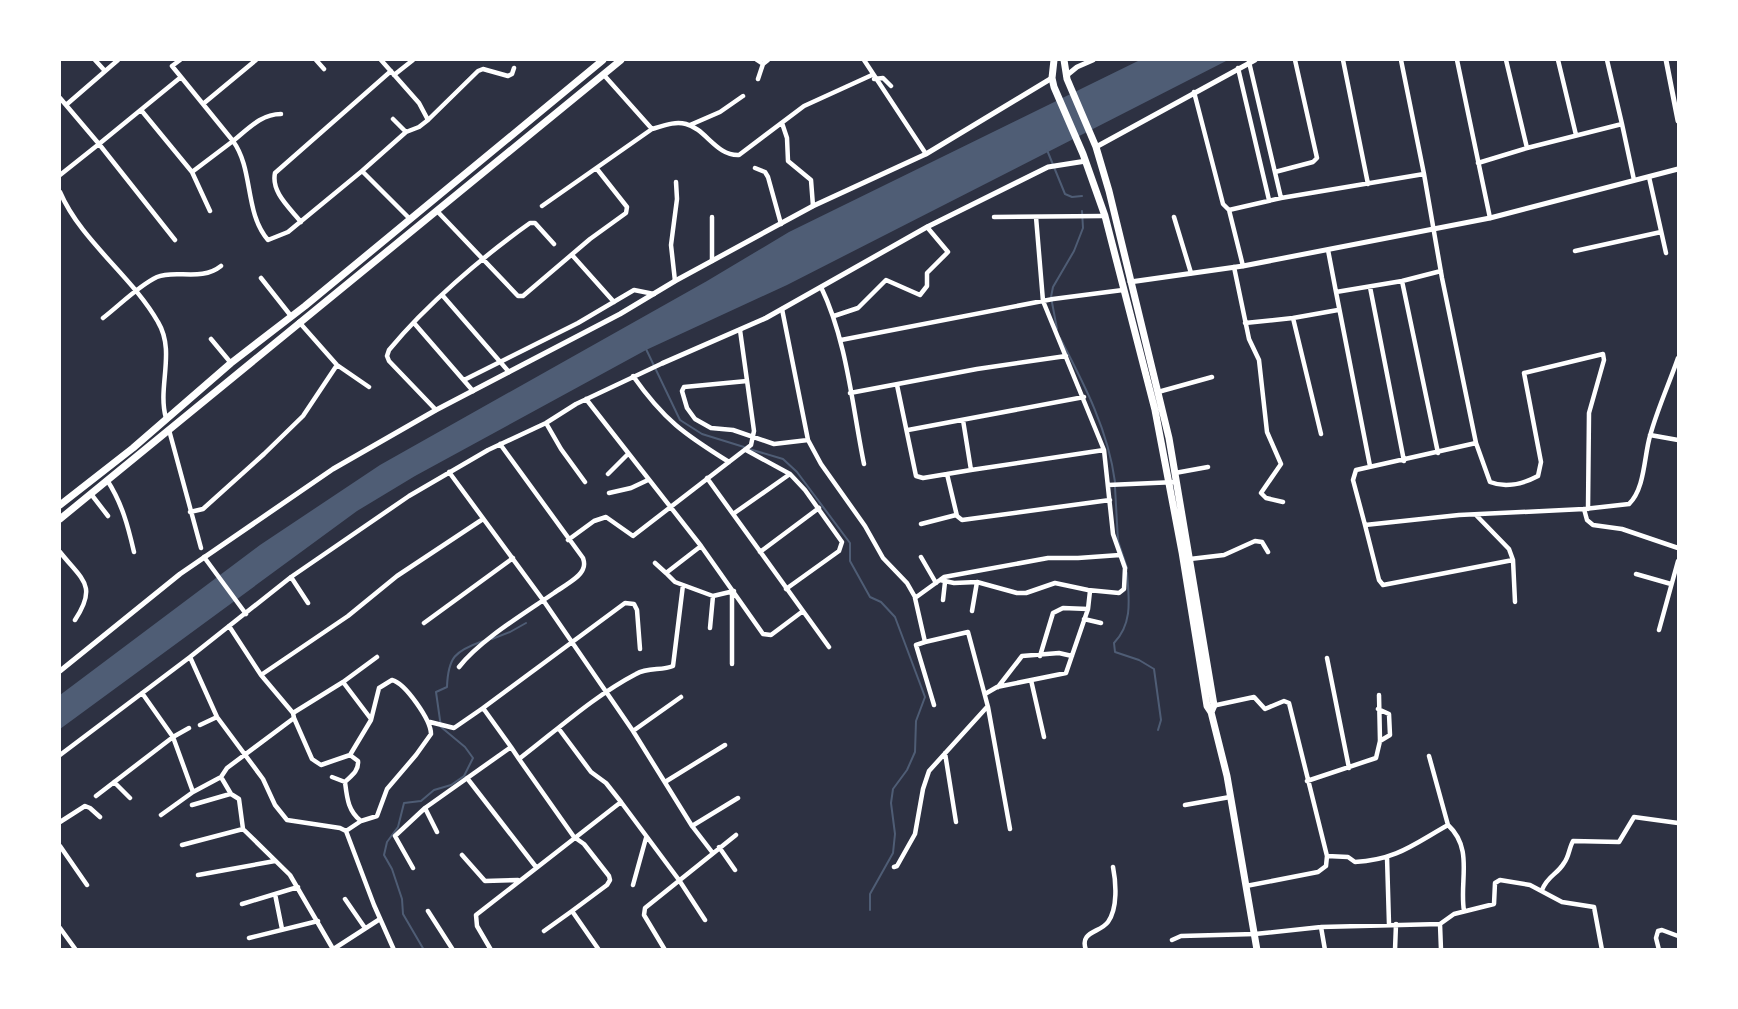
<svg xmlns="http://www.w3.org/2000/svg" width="1738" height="1009" viewBox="0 0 1738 1009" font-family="Roboto,sans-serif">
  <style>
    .water { fill: #4f5d75 }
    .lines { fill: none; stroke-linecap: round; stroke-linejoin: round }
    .stream { stroke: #4f5d75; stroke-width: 2 }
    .minor { stroke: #fff; stroke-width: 4.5 }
    .tertiary { stroke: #fff; stroke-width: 5 }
    .primary { stroke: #fff; stroke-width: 7 }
  </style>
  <rect width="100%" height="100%" fill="#2d3142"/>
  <path class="water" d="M1140,60H1228L787,285L646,350L415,476L357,511L60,729V695L260,545L380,465L707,281L789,232Z"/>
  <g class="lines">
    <path class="stream" d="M1047,150L1065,194L1072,197L1082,196
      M1057,329L1051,297L1053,287L1074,251L1083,228L1082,211
      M1060,338C1084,384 1108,429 1115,482
      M646,349L680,420L702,434L744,447
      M749,449L783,459L797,472L850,543V561L870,597L881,602L895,617L925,697L916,721L915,752L907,770L893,789L891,803L895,834L893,853L870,894V910
      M1115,487L1118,541L1127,568
      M1127,573C1129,599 1133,623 1114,643L1115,652L1139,660L1154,669L1161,720L1158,730
      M492,639L510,632L526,623
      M424,950L403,914L402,899L392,869L384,855L387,842L398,827L404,803L421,801L434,790L451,785L464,776L473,758L465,747L441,727L436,692L447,687C448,657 455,651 483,641"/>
    <path class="minor" d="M95,60L105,71
      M316,60L324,69
      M381,60L419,103L428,120
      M757,60L763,64
      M864,60L926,154
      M1343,60L1368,184
      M1401,60L1424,174
      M1457,60L1490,218
      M1558,60L1576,135
      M1249,62L1281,198
      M1238,68L1269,200
      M603,74L652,129
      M394,75L413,60
      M181,77L233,141L192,172
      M758,79L763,64L768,60
      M874,79L883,78L891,86
      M1194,92L1223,204L1229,210L1243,266
      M60,98L99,144L60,175
      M203,104L256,60
      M66,105L118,60
      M141,110L192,172L210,211
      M281,114C261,114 248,129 233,141C254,170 244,212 268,240L288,232L362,171L409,218
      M393,119L406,132
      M782,123L787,138L788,161L811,180L813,206
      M1622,124L1634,180
      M690,125L720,112L743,96
      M1527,148L1622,124L1607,60
      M1478,163L1527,148L1506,60
      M755,168L765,172L768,177L781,224
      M362,171L406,132L419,127L428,120L478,71L483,69L508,76L512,74L514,68
      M1275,172L1313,162L1317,158L1295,60
      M1649,177L1666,253
      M60,192C81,241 132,276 158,322C176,352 157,387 166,418
      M542,206L652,129C663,126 674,121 686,124C706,129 716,156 739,155L804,106L872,75
      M1229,210L1281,198L1424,174L1442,278L1476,443L1356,470L1353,480L1365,525L1459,515L1584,509L1629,504C1645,489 1644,456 1650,436C1657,410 1669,384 1678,358
      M437,211L518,296H523L590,239L626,213L627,207L597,169
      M994,217L1104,216
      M1174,217L1191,273
      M301,222C289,207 271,192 275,173L391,71
      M175,240L99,144L181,77L172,66L180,60
      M1328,250L1336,292L1402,281L1441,271
      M1575,251L1661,232
      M572,255L614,302
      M712,261V217
      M1234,267L1249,339L1259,360L1267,432L1281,464L1261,493L1266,498L1283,502
      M261,278L291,316
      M675,281L671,245L677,199L676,182
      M1402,281L1438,453
      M821,287C847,341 852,405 864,464
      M1370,287L1404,461
      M1336,292L1370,466
      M443,296L509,372
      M782,309L808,440L821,464L865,526L883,558L907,583L915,597
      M834,316L858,308L886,280L920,295L927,286V273L948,252L927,227
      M103,318C120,305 138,286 157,277C175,269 201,282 221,266
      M1293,318L1338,310
      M299,322L337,365L369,387
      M414,323L473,391
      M1245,323L1293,318L1321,434
      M211,339L231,363
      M841,340L1053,299L1123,290
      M633,376C664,420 684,434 729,462
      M464,380L578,323L634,290L654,294
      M747,381L684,387L682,391L687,408L695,419L711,428L733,430L774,444L808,440
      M897,385L916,476L923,478L971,470
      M1158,392L1212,377
      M850,393L977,369L1066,356
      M586,399L701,546L763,634L771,635L803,611L707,478
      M436,410L389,361L387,356L389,350C426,305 482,257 530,223H535L554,244
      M963,420L971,470L1104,450
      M546,423L561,449L585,482
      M169,430L201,548
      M908,430L1084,397
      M1650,435L1678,440
      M1476,443L1490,482C1505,488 1523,484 1538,476L1541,462L1524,373L1603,354L1604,360L1589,413L1588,509
      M746,450L790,474L805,490L842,542L839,551L786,589
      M449,472L543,600L633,731L692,826L738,798
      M1175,473L1208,467
      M608,474L628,454
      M947,474L957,516L962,520L1110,500
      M107,480C122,503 128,526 134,552
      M1108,485L1176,482
      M609,493L631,488L648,480
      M91,494L108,516
      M1584,509L1587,520L1593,525L1622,529L1678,548
      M190,512L203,509L264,454L303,416L337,365
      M733,514L790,474
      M1476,515L1509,549L1513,560L1515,602
      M921,524L956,515
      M1365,525L1379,580L1383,585L1513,560
      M568,540L594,521L606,517L633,536L751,445L754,431L740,330
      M701,546L666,573L675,582L713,596L734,591
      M60,552C82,580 98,585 75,620
      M760,552L819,508
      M204,557L246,614
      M921,557L936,583
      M1190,559L1224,555L1255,541L1262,542L1268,552
      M655,563L666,573
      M1636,574L1671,584
      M291,577L308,603
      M940,580L954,583L977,582L1017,593H1026L1055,583L1088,590L1119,593L1124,589L1125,568L1113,534L1104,450L1043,301L1036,217
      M732,592V664
      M943,600L945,582
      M803,611L829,647
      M972,611L977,582
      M1084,619L1101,623
      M424,623L513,558
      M710,628L713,596
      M1659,630L1678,561
      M925,642L916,645L934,705
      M1040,656L1053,613L1063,608L1088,609
      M190,657L291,577L409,496L488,450L546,423L576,404L663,363
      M1327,658L1349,768
      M459,667C480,640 525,613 554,593C562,587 580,578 583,569C585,565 584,561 583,558L500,444
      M261,675L348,616L397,576L483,519
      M1031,680L1044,737
      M998,687L1022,656L1059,653L1072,656
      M142,693L173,737L193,792L161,815
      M985,694L997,687L1066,673L1088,609L1090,591
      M1212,706L1254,697L1265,709L1284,701L1289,703L1327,856L1326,866L1318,872L1246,886
      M1378,709L1389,714L1390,735L1380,741
      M293,713L343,682
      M294,718L312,759L321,765L350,755L371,720L379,688L392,680C405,683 431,720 431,734L416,755L387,789L377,816L361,821L346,831
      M371,719L343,682L377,657
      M430,722L454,728L483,708
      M200,725L217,717
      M633,731L681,697
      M511,747L519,759C557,730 594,696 636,674C648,667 662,671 673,666L683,585
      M945,753L956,822
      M60,755L190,657L217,717L263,779L275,805L287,820L340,828L346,831L374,905L394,950
      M350,755L358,761C359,771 351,776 345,782C347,798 348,811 361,821
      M1429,756L1448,825
      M519,759L574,837L584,844L609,876L610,880L607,885L572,911L599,950
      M221,777L231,794L239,799L243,829L290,875L333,949
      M332,777L345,782
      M467,778L536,867
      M1307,781L1376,758L1380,741L1379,695
      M114,782L130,798
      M665,782L725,745
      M193,792L221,777L227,768L294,718L293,713L261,675L229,626
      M96,796L173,737L189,728
      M621,802L679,880L705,920
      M192,805L230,794
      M1185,805L1230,797
      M60,822L85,806L90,808L100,817
      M692,826L712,852
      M1010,829L988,707L968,632L925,642L915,598L944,577L1048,558H1078L1120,555
      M437,832L425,808L511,747L483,708L625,603L634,604L637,610L640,649
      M182,845L243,829
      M60,846L87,885
      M719,847L735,870
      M462,855L485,881L518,880
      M1327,856L1348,857L1355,862C1396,860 1414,844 1448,825C1474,849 1459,881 1464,911
      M1387,857L1389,924
      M894,867L897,866L915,834L923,789L929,771L987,707
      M413,868L395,836L425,808
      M198,875L275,861
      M633,885L646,838
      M1542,890C1548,875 1557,875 1564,863C1569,857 1569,848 1573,841L1619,842L1634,817L1678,823
      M275,894L282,929
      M345,899L365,928
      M242,904L298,887
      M428,911L453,950
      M1440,924L1441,950
      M1321,927L1325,950
      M60,928L76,950
      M544,931L572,911
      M249,938L318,921
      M1172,940L1181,936L1255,934L1321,927L1440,924L1454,914L1494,904L1495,883L1500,880L1530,885L1562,902L1594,907L1602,950
      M332,950L380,919
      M491,950L477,926L476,915L621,802L606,783L591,772L559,729
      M665,950L644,915L645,908L736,835
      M1086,950C1079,931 1100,933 1108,922C1118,908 1116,882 1113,867
      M1395,950L1396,924
      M1659,950L1656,938L1658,931L1662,930L1678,936"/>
    <path class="tertiary" d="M1666,60L1678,121
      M1066,76L1077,67L1093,60
      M1096,147L1255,60
      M1130,282L1243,266L1490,218L1678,169
      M663,363L766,318L927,227L1048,167L1086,161
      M60,671L180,574L333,469L436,410L620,314L675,281L813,206L926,154L1052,78"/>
    <path class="primary" d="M1054,60L1052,78L1054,87L1083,154L1105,216L1155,410L1182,552L1207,706L1211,712L1227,776L1257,950
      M1064,60L1067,79L1096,147L1109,191L1169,438L1214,705L1211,712
      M60,505L133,448L231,363L305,306L603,60
      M60,519L621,60"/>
  </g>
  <rect width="1738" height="1009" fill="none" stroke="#ffffff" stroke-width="122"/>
</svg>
